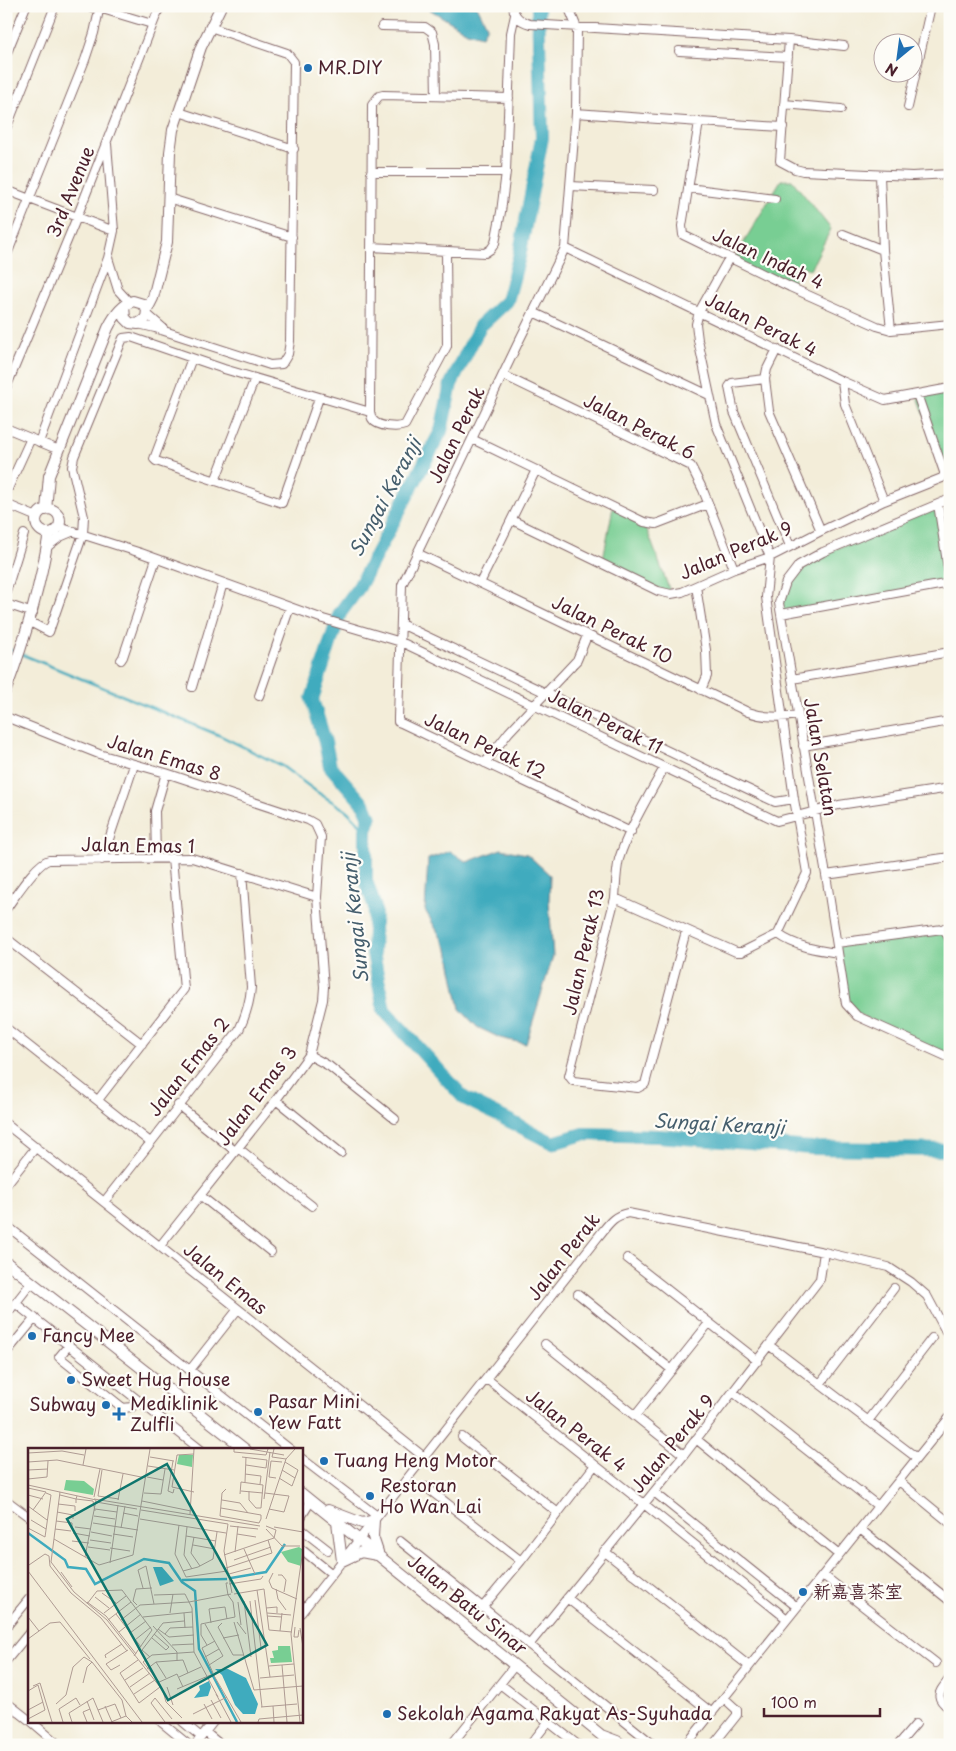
<svg xmlns="http://www.w3.org/2000/svg" width="956" height="1751" viewBox="0 0 956 1751" font-family="'Playpen Sans','LXGW WenKai TC',sans-serif">
  <style>
    .green { fill: #78ce93; stroke: #61765f }
    .water { fill: #3fabbe; stroke: #446574 }
    .lines { fill: none; stroke-linecap: round; stroke-linejoin: round }
    .stream { stroke: #3fabbe; stroke-width: 2.5 }
    .river { stroke: #3fabbe; stroke-width: 14 }
    .street-casing { stroke: #856768; stroke-width: 10 }
    .secondary-casing { stroke: #856768; stroke-width: 12 }
    .street { stroke: #fff; stroke-width: 8 }
    .secondary { stroke: #fff; stroke-width: 10 }
    .poi-dot { fill: #1f6fb2; stroke: #fdfcf7; stroke-width: 2 }
    .labels { text-anchor: middle; stroke-width: 4.5; stroke-linejoin: round; paint-order: stroke }
    .poi-label { font-size: 18px; fill: #4a1f2b; stroke: #fdfcf7; text-anchor: start }
    .street-label { font-size: 18px; fill: #4a1f2b; stroke: #fdfcf7 }
    .water-label { font-size: 19px; font-style: italic; fill: #455e6d; stroke: #fdfcf7 }
    .inset-river { fill: none; stroke: #3fabbe; stroke-width: 2.5 }
    .inset-road { fill: none; stroke: #af9b93; stroke-width: 1 }
    .view { fill: #0f766e; fill-opacity: 0.15; stroke: #0f766e; stroke-width: 2.5 }
    .inset-edge { fill: none; stroke: #4a1f2b; stroke-width: 2.5 }
  </style>
  <rect width="100%" height="100%" fill="#fdfcf7"/>
  <filter id="ink" filterUnits="userSpaceOnUse"><feTurbulence type="fractalNoise" baseFrequency=".02" numOctaves="2"/><feDisplacementMap in="SourceGraphic" scale="10" xChannelSelector="R" yChannelSelector="G"/><feConvolveMatrix kernelMatrix="1 2 1 2 8 2 1 2 1" color-interpolation-filters="sRGB"/></filter>
  <filter id="wash" filterUnits="userSpaceOnUse"><feTurbulence type="fractalNoise" baseFrequency=".0096" numOctaves="4" result="noise"/><feDisplacementMap in="SourceGraphic" scale="20" xChannelSelector="R" yChannelSelector="G"/><feGaussianBlur stdDeviation="1.12" result="paint"/><feColorMatrix in="noise" values="0 0 0 0 0 0 0 0 0 0 0 0 0 0 0 0 0 1.4 0 .05"/><feComposite in="paint" operator="in"/></filter>
  <g filter="url(#wash)">
    <rect width="100%" height="100%" fill="#f3edd9"/>
    <path class="green" d="M781,180H792L831,229L810,270L801,265L790,287L733,260Z
      M950,388V481H948L917,394Z
      M938,504L950,583L781,614L786,582L799,565Z
      M613,507L644,522L671,594L602,564Z
      M944,928L950,941V1058L851,1011L837,943Z"/>
    <path class="water" d="M424,6H477L487,26L482,36L467,32Z
      M501,849L527,854L550,875L549,901L553,956L526,1044L500,1038L477,1027L460,1009L448,950L425,910L428,859L450,851L467,862Z"/>
    <g class="lines">
      <path class="stream" d="M6,648L16,652
        M21,654L221,736L282,766L317,792L347,811L366,830"/>
      <path class="river" d="M538,6L542,138L519,257L507,301L480,326L451,384L441,431L359,587L340,613L312,699L325,742L330,766L365,806L370,818L366,830V881L375,908L373,953L384,1010L464,1098L553,1143L583,1134L658,1136L812,1148L950,1150"/>
    </g>
  </g>
  <g filter="url(#ink)">
    <g class="lines">
      <defs>
        <path id="street" d="M81,6L99,8L152,24
          M513,6C514,17 520,21 530,24L789,40L844,46
          M568,6L577,28L576,113L565,248L518,343L402,585L398,718V722L401,723L631,832
          M382,26L425,27L432,32L435,44L436,96
          M789,40L780,161L795,169L803,171L912,176L950,174
          M679,51L788,57
          M6,55L26,6
          M784,104L841,109
          M908,107L931,6
          M179,112L294,149
          M576,113L699,122L783,127
          M699,122L682,226L683,235L790,287L877,326L891,330L950,324
          M6,129L55,6
          M107,144L114,231L108,258L118,290L129,302
          M371,172H506
          M947,174L950,199
          M880,175L883,250L891,330
          M570,186L654,190
          M688,188L775,199
          M6,190L114,231
          M168,198L292,237
          M843,234L883,250
          M371,247L485,253L491,249L495,243L501,212L506,172L511,33L515,15
          M565,248L842,381L885,400L950,388
          M446,252L447,346L405,425C398,428 378,427 373,420C371,418 371,415 370,412L372,105L379,96L383,95L509,98
          M6,257L85,60L94,33L100,6
          M533,312L709,395
          M147,314L163,328
          M138,324L155,328L270,365L282,364L288,354L290,341L294,62L287,53L210,27
          M777,349L767,369L765,379L769,411L821,531
          M192,358L154,459L156,461L282,503L319,398
          M503,375L691,466L703,490L734,569
          M765,379L732,383L729,387L734,412L790,546
          M842,381L845,404L884,501
          M6,388L77,217L160,6
          M6,428L59,450
          M472,439L644,522L656,524L708,504
          M39,442L108,258
          M215,481L255,378
          M6,493L31,438
          M950,499L823,552L799,565L786,582L779,603L826,875L846,1004L857,1016L950,1058
          M6,504L37,517
          M938,504L950,582
          M512,520L658,591L671,594L682,592L734,569L770,557L821,531L884,501L942,478L944,475V472L917,394
          M59,527L141,553L323,619L401,642L777,821L839,805L950,788
          M47,547L60,537L74,531
          M417,553L748,712C765,718 780,718 798,715
          M480,583L536,470
          M696,586L706,650L707,676L701,690
          M6,592L24,534
          M6,604L33,613
          M781,614L950,583
          M30,622L49,632L83,534L84,517L72,467L74,457L123,338L131,337L224,369L370,412
          M401,624L775,802L794,799
          M121,660L123,657L156,559
          M792,679L950,652
          M192,687L223,583
          M259,696L290,607
          M6,717L99,754L166,773L308,820L315,824L321,837L317,897L324,987L323,1000L309,1055L276,1100L160,1246
          M803,746L950,721
          M485,763L509,732L577,660L587,636
          M664,768C649,795 628,830 619,859C616,872 616,885 615,898L569,1076L573,1081L638,1088L645,1084L686,931
          M156,858L155,811L166,773
          M102,860L134,765
          M826,875L950,857
          M615,898L736,952H742L778,934L807,873L794,799L766,597L770,557L716,424L698,340L696,324L699,312L729,258
          M6,909C15,897 36,863 49,860L192,858L317,897
          M944,928L950,941
          M778,934C796,947 817,950 838,953
          M6,938L142,1044
          M837,943L950,928
          M6,1028L150,1142
          M309,1055L329,1066L395,1119
          M98,1100L184,989L172,858
          M276,1100L341,1153
          M178,1105L235,1151
          M6,1124L424,1457
          M238,1148L312,1206
          M6,1185L36,1147
          M201,1196L271,1252
          M104,1202L239,1030C246,1015 250,1003 251,987L242,873
          M6,1225L291,1450
          M627,1258L758,1361
          M578,1294L672,1370
          M15,1303L201,1450
          M6,1315L32,1282
          M545,1344L684,1455
          M69,1345L59,1357L123,1408L132,1407L138,1400
          M770,1346L917,1458
          M6,1353L35,1318
          M190,1370L238,1309
          M487,1379L644,1504L787,1619
          M820,1384L894,1288
          M733,1392L878,1506
          M635,1416L709,1323
          M868,1421L932,1338
          M462,1437L558,1513
          M696,1439L839,1555
          M301,1458L377,1516
          M899,1481L950,1523
          M426,1487L521,1561
          M654,1492L797,1607
          M6,1500L29,1517
          M301,1517L311,1501
          M301,1529L328,1550
          M860,1529L950,1601
          M400,1541L654,1745
          M301,1549L332,1574
          M604,1551L749,1666
          M823,1575L936,1663
          M567,1598L712,1713
          M482,1608L521,1561L595,1465
          M301,1613L598,1237C608,1225 612,1216 628,1213L824,1252L888,1267L911,1282L927,1296L950,1339
          M6,1627L29,1599
          M529,1645L684,1455L820,1279L824,1252
          M6,1661L29,1633
          M950,1678C939,1693 933,1696 950,1709
          M500,1684L578,1745
          M6,1702L29,1720
          M32,1722L59,1745
          M161,1722L189,1745
          M183,1722L201,1737
          M205,1732L221,1745
          M195,1745L213,1722
          M451,1745L515,1665
          M530,1745L549,1721
          M686,1745L950,1417
          M713,1745L737,1715V1710L724,1698
          M898,1745L916,1724"/>
        <path id="secondary" d="M147,310L153,298L167,242L170,152L173,130L201,47L221,6
          M36 521a12 12 0 1 1 24 0a12 12 0 1 1-24 0Z
          M46,510L49,476L108,328C113,318 122,305 133,301L143,304L147,310L146,318L138,324L130,323L125,318L124,307
          M6,690C26,637 40,589 49,533
          M6,1262L246,1450
          M301,1493L601,1735L609,1745
          M328,1510L362,1523L374,1520L373,1537L378,1552
          M337,1522L342,1561L361,1552L377,1555
          M601,1735L617,1741L622,1745"/>
      </defs>
      <use href="#street" class="street-casing"/>
      <use href="#secondary" class="secondary-casing"/>
      <use href="#street" class="street"/>
      <use href="#secondary" class="secondary"/>
    </g>
  </g>
  <g class="poi-dot">
    <circle cx="308" cy="68" r="5"/>
    <circle cx="32" cy="1336" r="5"/>
    <circle cx="71" cy="1380" r="5"/>
    <circle cx="106" cy="1405" r="5"/>
    <circle cx="258" cy="1412" r="5"/>
    <path d="M116.5 1406.5h5v5h5v5h-5v5h-5v-5h-5v-5h5z"/>
    <circle cx="324" cy="1461" r="5"/>
    <circle cx="370" cy="1496" r="5"/>
    <circle cx="803" cy="1592" r="5"/>
    <circle cx="387" cy="1714" r="5"/>
  </g>
  <g class="labels">
    <g class="poi-label">
      <text x="318" y="74">MR.DIY</text>
      <text x="42" y="1342">Fancy Mee</text>
      <text x="81" y="1386">Sweet Hug House</text>
      <text x="268" y="1408">Pasar Mini<tspan x="268" dy="21">Yew Fatt</tspan></text>
      <text x="130" y="1410">Mediklinik<tspan x="130" dy="21">Zulfli</tspan></text>
      <text x="96" y="1411" text-anchor="end">Subway</text>
      <text x="334" y="1467">Tuang Heng Motor</text>
      <text x="380" y="1492">Restoran<tspan x="380" dy="21">Ho Wan Lai</tspan></text>
      <text x="813" y="1598">新嘉喜茶室</text>
      <text x="397" y="1720">Sekolah Agama Rakyat As-Syuhada</text>
    </g>
    <g class="street-label">
      <text transform="translate(71 192) rotate(-68)" y="6">3rd Avenue</text>
      <text transform="translate(768 259) rotate(25)" y="6">Jalan Indah 4</text>
      <text transform="translate(761 325) rotate(26)" y="6">Jalan Perak 4</text>
      <text transform="translate(639 427) rotate(27)" y="6">Jalan Perak 6</text>
      <text transform="translate(457 435) rotate(-64)" y="6">Jalan Perak</text>
      <text transform="translate(736 551) rotate(-23)" y="6">Jalan Perak 9</text>
      <text transform="translate(612 630) rotate(26)" y="6">Jalan Perak 10</text>
      <text transform="translate(605 722) rotate(26)" y="6">Jalan Perak 11</text>
      <text transform="translate(485 746) rotate(25)" y="6">Jalan Perak 12</text>
      <text transform="translate(820 757) rotate(80)" y="6">Jalan Selatan</text>
      <text transform="translate(164 758) rotate(17)" y="6">Jalan Emas 8</text>
      <text transform="translate(138 846) rotate(1)" y="6">Jalan Emas 1</text>
      <text transform="translate(584 952) rotate(-77)" y="6">Jalan Perak 13</text>
      <text transform="translate(189 1067) rotate(-52)" y="6">Jalan Emas 2</text>
      <text transform="translate(257 1096) rotate(-53)" y="6">Jalan Emas 3</text>
      <text transform="translate(564 1257) rotate(-52)" y="6">Jalan Perak</text>
      <text transform="translate(225 1279) rotate(39)" y="6">Jalan Emas</text>
      <text transform="translate(576 1431) rotate(38)" y="6">Jalan Perak 4</text>
      <text transform="translate(673 1444) rotate(-51)" y="6">Jalan Perak 9</text>
      <text transform="translate(467 1605) rotate(39)" y="6">Jalan Batu Sinar</text>
    </g>
    <g class="water-label">
      <text transform="translate(385 497) rotate(-62)" y="7">Sungai Keranji</text>
      <text transform="translate(355 918) rotate(-96)" y="7">Sungai Keranji</text>
      <text transform="translate(719 1124) rotate(3)" y="7">Sungai Keranji</text>
    </g>
  </g>
  <g transform="translate(28 1448)">
    <rect width="275" height="275" fill="#f3edd9"/>
    <path d="M151,7H165L164,19L149,16ZM38,32L56,33L66,41L65,47L36,42ZM271,99L274,101L273,118L260,114L253,104ZM250,198H262L264,214L243,215L242,210H246L244,203L250,202Z" fill="#78ce93"/>
    <path d="M125,119H134L146,133L132,138ZM187,221H200L218,230L230,256L227,266H215L207,257L194,227ZM181,233L183,239L180,248L166,250L172,242L171,238Z" fill="#3fabbe"/>
    <path class="inset-river" d="M0,85L37,112L40,119L58,121L67,136L116,111L141,115L154,134L167,143L171,201L209,274M203,130L238,124L257,96M154,132L199,131"/>
    <path class="inset-road" d="M206,1V4L238,7L240,1M222,1L256,7M246,1L244,9L258,11M0,5L34,3L56,7M122,9L146,13M214,9L239,12L238,20L218,17M145,13L140,43L145,45L146,41M0,14L29,12L118,30M55,17L58,1M120,18L146,22M0,22L20,21M74,22L70,48L91,51M254,22L267,30M217,26L233,28L232,36M119,29L135,32M248,30L241,29L243,13L254,14M251,30L264,38L270,22L257,14M0,31L19,29L20,13M217,34L218,9M0,37L68,52L57,109M0,40L18,44M213,43L235,45M32,44L23,114L46,144L79,172L132,239L111,255L92,225L110,212M166,44L144,39L149,7L166,6M116,45L133,46L137,21M237,45L261,48L256,64L241,61M212,46L213,34L235,37L233,60H228L221,52V43M0,47L15,51M32,47L48,51V55M49,48L48,51L65,53L67,63M66,49L72,21M66,51L232,78M236,51L242,4M90,52L95,26M194,52L212,55L220,65M114,53L163,63M68,54L109,61M30,56L47,58V63M0,58L19,72M67,61L89,64M5,62L18,44M113,62L200,76M29,64L45,67V71M95,65L110,68M162,66L166,1M66,68L87,71M192,68L231,75L233,71V67L193,60M192,68L194,45L198,41M112,71L198,85M238,71L258,11L267,1M3,72L18,81M28,73L44,75V80M65,75L110,82M200,76L196,103L204,145M151,77L147,106L158,129L199,123M202,78L230,81M47,79L63,81M159,79L156,107L164,121M246,79L275,84M0,80L17,89L23,47L18,45M93,80L97,58M27,81L43,83M238,81L254,98H272M63,84L84,88M45,85L62,88M85,86L105,89M209,86L228,89M158,88L188,93M166,89L163,105L172,118M26,91L71,117L105,107L122,1M62,92L83,95M44,93L61,95M165,97L187,101M60,99L82,102M82,100L102,103M216,101L227,126M207,104L210,78M196,107L246,90L248,82L238,78M206,112L243,99M82,115L90,57M1,117L17,106L21,108L22,118L43,145L73,170L99,203M198,120L244,105L240,92M0,123L114,274M155,123L170,119L185,111L189,84M33,124L44,139M245,125L241,133L244,140L269,151M201,126L223,120M250,127H254L258,132L256,144M201,136L233,131L235,128M115,140L110,122L118,118L126,156M248,141L250,151L258,162M229,142L242,229M74,145L88,155M206,146L236,141L241,182L264,184M126,147L157,146L164,160L166,204L190,249M67,149L81,160M227,152L233,200M216,153L223,209M222,153L234,259M59,154L78,168L108,206M210,154L213,177M59,156L69,143L94,142L124,182L106,208M109,157L105,153L108,141L124,140M238,160L249,159V165M76,165L98,148M142,165L145,146M156,165L157,180M239,165L263,167M88,166L113,199M239,168L254,169M0,169L11,183M115,169L164,164M80,172L103,154M93,172L112,157L161,154L203,146M206,174L226,242L275,238M209,174L218,186M183,175L181,161L197,159L199,171M194,175L190,179L205,207H216M177,176L195,208L181,217M125,178L149,204V213M267,179L266,189H270L271,182M272,180L275,199M130,181L141,189L166,187M252,183L254,165M91,184L113,166M102,185L118,173M126,186L141,199L138,202M137,186L142,180L165,179M124,190L138,202M195,190L211,187M0,191L22,175L32,174L62,211M107,192L123,179M144,197L166,196M179,197L173,187V176L207,169L205,154L200,147L198,135H200M122,209L114,202L135,175L156,173M177,209L191,201M78,210L77,207L94,196M64,214L94,252L98,268M115,214L124,207L166,204M115,214L131,234M128,214L138,230M92,217L83,222L78,216L100,202M254,217L259,274M241,218L266,216M119,221L128,214L155,212L160,225M185,225L174,200L187,193M151,229L173,219M232,230L266,227M97,232L115,220M129,235L149,226L155,239M5,238L12,235L24,274M102,239L122,225M139,239L145,257M149,241L185,226L213,274M0,243L10,237L17,262L0,271M135,243L138,254L154,270M106,246L127,232M188,246L203,274M183,252L193,270M59,253L66,272M28,256L38,247L45,219L56,209L64,214L59,219L55,235M176,256L184,271M77,258L84,274M245,258L246,274M233,259L269,256M0,262L15,254M70,262L87,256L93,270M165,266L199,249M35,274L31,261L48,250L52,257M44,274L41,265L65,250L75,274M59,274L55,264L62,261M83,274L98,268L104,274M137,274L123,255L127,250L144,271M230,274L231,271L275,267M272,274L263,186L275,101"/>
    <path class="view" d="M139,16L239,197L140,252L39,71Z"/>
    <rect width="275" height="275" class="inset-edge"/>
  </g>
  <rect width="956" height="1751" fill="none" stroke="#fdfcf7" stroke-width="25"/>
  <g transform="translate(898 58) rotate(209)"><circle r="24" fill="#fdfcf7" stroke="#b5a4a5"/>
  <path d="M0-4L9 19L0 12L-9 19Z" fill="#1f6fb2"/>
  <text y="-8" font-size="14" font-weight="bold" text-anchor="middle" fill="#4a1f2b">N</text>
  </g>
  <path d="M764 1708v8h116v-8" fill="none" stroke="#4a1f2b" stroke-width="2.5"/>
  <text x="771" y="1708" font-size="15" fill="#4a1f2b" stroke="#fdfcf7" stroke-width="4" paint-order="stroke">100 m</text>
</svg>
